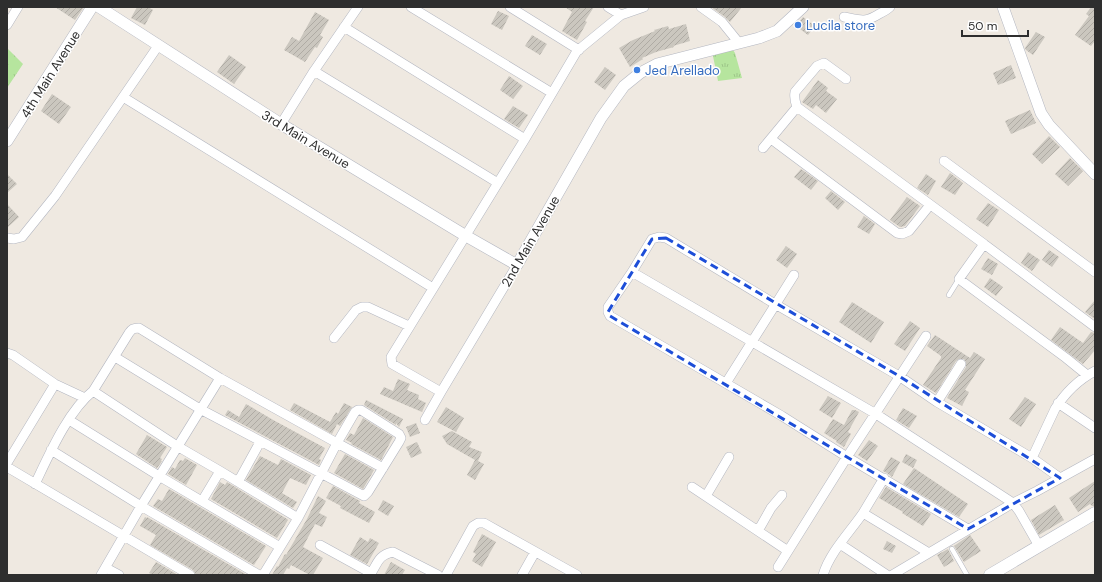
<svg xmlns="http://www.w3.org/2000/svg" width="1102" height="582" viewBox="0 0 1102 582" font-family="'DM Sans',sans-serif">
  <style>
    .park { fill: url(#park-tufts) }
    .building { fill: url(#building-hatch) }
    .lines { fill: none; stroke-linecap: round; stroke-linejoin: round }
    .service-casing { stroke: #b4b7c1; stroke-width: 5.5 }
    .minor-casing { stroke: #b4b7c1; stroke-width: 10 }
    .tertiary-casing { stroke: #b4b7c1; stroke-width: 12 }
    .secondary-casing { stroke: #b4b7c1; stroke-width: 13 }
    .service { stroke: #fff; stroke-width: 4.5 }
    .minor { stroke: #fff; stroke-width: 9 }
    .tertiary { stroke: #fff; stroke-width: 11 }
    .secondary { stroke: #fff; stroke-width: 12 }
    .marked { fill: none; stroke: #1d4ed8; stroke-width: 3; stroke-dasharray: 8 5; stroke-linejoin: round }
    .shop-dot { fill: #3f7fe0; stroke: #fff; stroke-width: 1.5 }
    .labels { text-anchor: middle; stroke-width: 3; stroke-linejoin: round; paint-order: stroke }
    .shop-label { font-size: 13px; fill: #366cbe; stroke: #fff; text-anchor: start }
    .street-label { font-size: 13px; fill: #2e2e2e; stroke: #fff }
  </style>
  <defs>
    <pattern id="park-tufts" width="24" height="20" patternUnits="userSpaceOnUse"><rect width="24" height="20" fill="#b6e59e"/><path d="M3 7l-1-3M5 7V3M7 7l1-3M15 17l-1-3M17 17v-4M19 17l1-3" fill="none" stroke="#9dc588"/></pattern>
    <pattern id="building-hatch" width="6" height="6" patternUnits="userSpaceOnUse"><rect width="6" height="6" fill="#cbc7bf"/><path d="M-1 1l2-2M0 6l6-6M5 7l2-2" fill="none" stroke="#afaba4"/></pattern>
  </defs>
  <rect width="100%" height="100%" fill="#efe9e1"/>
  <path class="park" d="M730,46L735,53L742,78L718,81L712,51Z
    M7,48L23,64L7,88Z"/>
  <path class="building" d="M55,7H84L75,20Z
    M137,7H148L153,10L145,25L131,18Z
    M565,7H594L585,21L587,22L577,40L562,31L572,12Z
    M711,7H742L730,22L725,17Z
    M1091,7H1095V41L1091,46L1075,35L1089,16L1086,14Z
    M498,11L509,16L502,30L491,24Z
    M315,12L329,20L320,35L323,37L317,48L315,47L305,62L284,50L292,37L299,41Z
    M803,17L815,26L808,35L796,26Z
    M686,24L690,41L673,46L674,47L656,52L642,58L643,59L630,67L619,48L633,40L655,31L654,30L668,26L669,29Z
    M1036,32L1045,37L1033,55L1026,50L1025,48Z
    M532,35L547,44L540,55L525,46Z
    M229,55L246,67L234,84L217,72Z
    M1011,65L1016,78L998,85L993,73Z
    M605,67L616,75L605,90L594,82Z
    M509,76L523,86L513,99L500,90Z
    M818,80L828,88L826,91L837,99L826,113L816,105L813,109L802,102Z
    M52,94L71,107L59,124L41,111Z
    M513,106L528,115L519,128L504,119Z
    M1030,110L1036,123L1011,134L1005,121Z
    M1049,136L1060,147L1042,164L1032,154Z
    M1070,158L1083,171L1068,186L1055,174Z
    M801,169L818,181L811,190L794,177Z
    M950,173L963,183L955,195L941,187Z
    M7,174L17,184L7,193Z
    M926,174L936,181L928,195L917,188Z
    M831,191L845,202L838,210L825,198Z
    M907,197L920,206L905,226L900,227L890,220Z
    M988,203L999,210L988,227L976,219Z
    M7,204L19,217L7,228Z
    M864,216L875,224L869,234L857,227Z
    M786,246L797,254L787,268L776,260Z
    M1049,250L1059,257L1052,267L1042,260Z
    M1028,252L1040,260L1032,271L1021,263Z
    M988,258L998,264L992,275L981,269Z
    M990,278L1003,287L996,296L984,287Z
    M1095,300V319L1085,312Z
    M852,302L884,322L871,343L839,322Z
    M910,321L920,328L905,351L894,344Z
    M1060,327L1083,343L1091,332L1095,333V350L1083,364L1051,340Z
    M935,335L970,358L974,352L985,359L965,390L969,392L962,406L947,398L966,367V362L964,359H959L956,361L936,393L923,385L941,358V356L927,346Z
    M398,379L410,384L407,390L419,395L418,399L426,403L422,412L380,394L384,387L393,391Z
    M828,396L841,403L832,418L819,410Z
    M1025,397L1036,404L1021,427L1009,419Z
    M366,400L403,419L399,427L396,423V425L364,405Z
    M294,403L330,422L336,412L338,414L344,403L352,407L340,426L337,424L332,434L290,410Z
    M246,404L275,421L325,448L319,459L321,460L319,465L225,415L228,410L239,417Z
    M446,407L464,418L456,432L437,422Z
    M903,408L917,416L909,428L896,420Z
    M852,410H855L859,412L848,432L851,434L844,447L836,442L837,441L824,433L833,419L844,425Z
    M363,418L393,437L381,460L351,444L352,443L346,440L350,433L354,435Z
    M416,423L420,433L410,437L406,427Z
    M452,431L472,442L469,447L482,452L478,461L484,464L475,480L467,475L475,460L447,444L442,436Z
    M147,435L167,447L160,458L162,459L161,461H162L157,468L136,454Z
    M869,440L878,446L867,461L858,455Z
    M417,442L422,453L411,458L406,447Z
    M345,454L374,470L363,489L334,473Z
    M906,454L917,460L913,468L902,462Z
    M260,456L278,465L281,459L311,475L306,485L290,478L282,493L297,502L293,508L246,480Z
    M891,457L900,462L892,477L887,473L883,471Z
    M185,458L197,465L186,485L168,474L172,467L175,469L180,460L183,461Z
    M914,468L968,504L959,517L903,484Z
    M1095,481V506H1092L1090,504L1078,512L1069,498Z
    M220,482L225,485L227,482L287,519L288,520L277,538L211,499Z
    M333,486L360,501L359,503L375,512L369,523L340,508L341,506L326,498Z
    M886,487L931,514L923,526L902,513L903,512L879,498Z
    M169,489L266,546L254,565L153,506L158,499L162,501Z
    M318,496L326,501L319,513L327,517L322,527L315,524L303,547L323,558L313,575H310L291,565L289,569L287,568L283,575H272L277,566L278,567L285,554L286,555L307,519Z
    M383,500L394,506L388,516L378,510Z
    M1055,505L1064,520L1039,535L1031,520Z
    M145,517L147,518V517L247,575H196L193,570L150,545L156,535L140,526Z
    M482,534L496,542L482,567L472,561L476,554L473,552Z
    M970,535L981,551L964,562L954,546Z
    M360,537L368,542L370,538L379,543L367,564L350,555Z
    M887,541L896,546L892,553L883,549Z
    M948,549L954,561L944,567L937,555Z
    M156,562L178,575H153L149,573Z
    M391,562L405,570L402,575H384Z"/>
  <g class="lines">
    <defs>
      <path id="service" d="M949,295L959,279
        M952,549L967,575"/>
      <path id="minor" d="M411,7L552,93
        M510,7L579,50
        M608,7L621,15
        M701,7L722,22L739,43
        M844,17C860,20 865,23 879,14C883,12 887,10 890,7
        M7,25L18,7
        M344,27L525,139
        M314,71L498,183
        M846,79L824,63L817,66L795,92C794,98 795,102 797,107L984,244
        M123,97L433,288
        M281,124L314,71L358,7
        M771,139L897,233L902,234L909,231L930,205
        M763,148L797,107
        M944,161L1095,272
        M7,238L14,239L22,237L55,196L158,46
        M517,265L441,392L392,364L391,357L525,139L577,51L621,15L644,7
        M632,272L876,414L1013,503L1019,511L1039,546
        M334,338L356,310L362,307H368L409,326
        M7,353L13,355L55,384L85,398
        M115,357L200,409L364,496L368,492L399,442L401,438L399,434L361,410H358L355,412L337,443L383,468
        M1087,375L1066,358L959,279L984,244L1095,327
        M726,383L794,275
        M93,391L177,446L220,471L298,518
        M937,402L961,364
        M1058,403L1095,428
        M69,420L159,476L280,547
        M425,420L441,392
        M51,450L141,506L259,575
        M1032,458L1055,409C1065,393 1078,380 1095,371
        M7,463L55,384
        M7,467L190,575
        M238,482L260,442
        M35,484C49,455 68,411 93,391L129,333C132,329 133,328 139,328L220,378L337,443L298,518L263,575
        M692,487L788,551
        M706,496L729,457
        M202,501L220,471
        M863,513L929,553
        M968,529L847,457L782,416L610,316L608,312V307L632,272L652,239L659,237L666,238L775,304L899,376L937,402L1032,458L1060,478
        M758,531L771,508L782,495
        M840,544L887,575
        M320,545L371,573
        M778,567L847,457L926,336
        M106,568L119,575
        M101,575L141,506L220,378
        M370,575C378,563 378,555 393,552L438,575
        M446,575L473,526L478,523H484L577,575
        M522,575L535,552
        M823,575C830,552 850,532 863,513C870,501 877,490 884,478
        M892,575L1013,503L1037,491L1095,459"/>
      <path id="tertiary" d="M99,7L281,124L466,236L517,265L601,118L624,86L640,73L657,64L759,38L777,31L803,7
        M1003,7L1041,113L1049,125L1095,174
        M7,141L92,7"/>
      <path id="secondary" d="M990,575L1095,513"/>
    </defs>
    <use href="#service" class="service-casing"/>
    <use href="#minor" class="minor-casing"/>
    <use href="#tertiary" class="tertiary-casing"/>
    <use href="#secondary" class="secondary-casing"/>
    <use href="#service" class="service"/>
    <use href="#minor" class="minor"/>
    <use href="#tertiary" class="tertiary"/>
    <use href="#secondary" class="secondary"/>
  </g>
  <path class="marked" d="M666,238L899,376L1060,478L968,529L610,316L608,312L652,239Z"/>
  <g class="shop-dot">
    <circle cx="798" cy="25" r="4"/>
    <circle cx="637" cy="70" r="4"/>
  </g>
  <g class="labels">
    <g class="shop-label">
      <text x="806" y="30">Lucila store</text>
      <text x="645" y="75">Jed Arellado</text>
    </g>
    <g class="street-label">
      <text transform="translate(50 74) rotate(-58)" y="5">4th Main Avenue</text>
      <text transform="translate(306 139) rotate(31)" y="5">3rd Main Avenue</text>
      <text transform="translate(530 241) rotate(-60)" y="5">2nd Main Avenue</text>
    </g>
  </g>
  <rect width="1102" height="582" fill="none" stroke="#2e2e2e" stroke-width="16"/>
  <path d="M962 30v6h66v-6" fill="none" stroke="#2e2e2e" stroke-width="2"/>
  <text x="968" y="30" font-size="12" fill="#2e2e2e" stroke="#ffffff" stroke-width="3" paint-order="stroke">50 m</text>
</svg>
